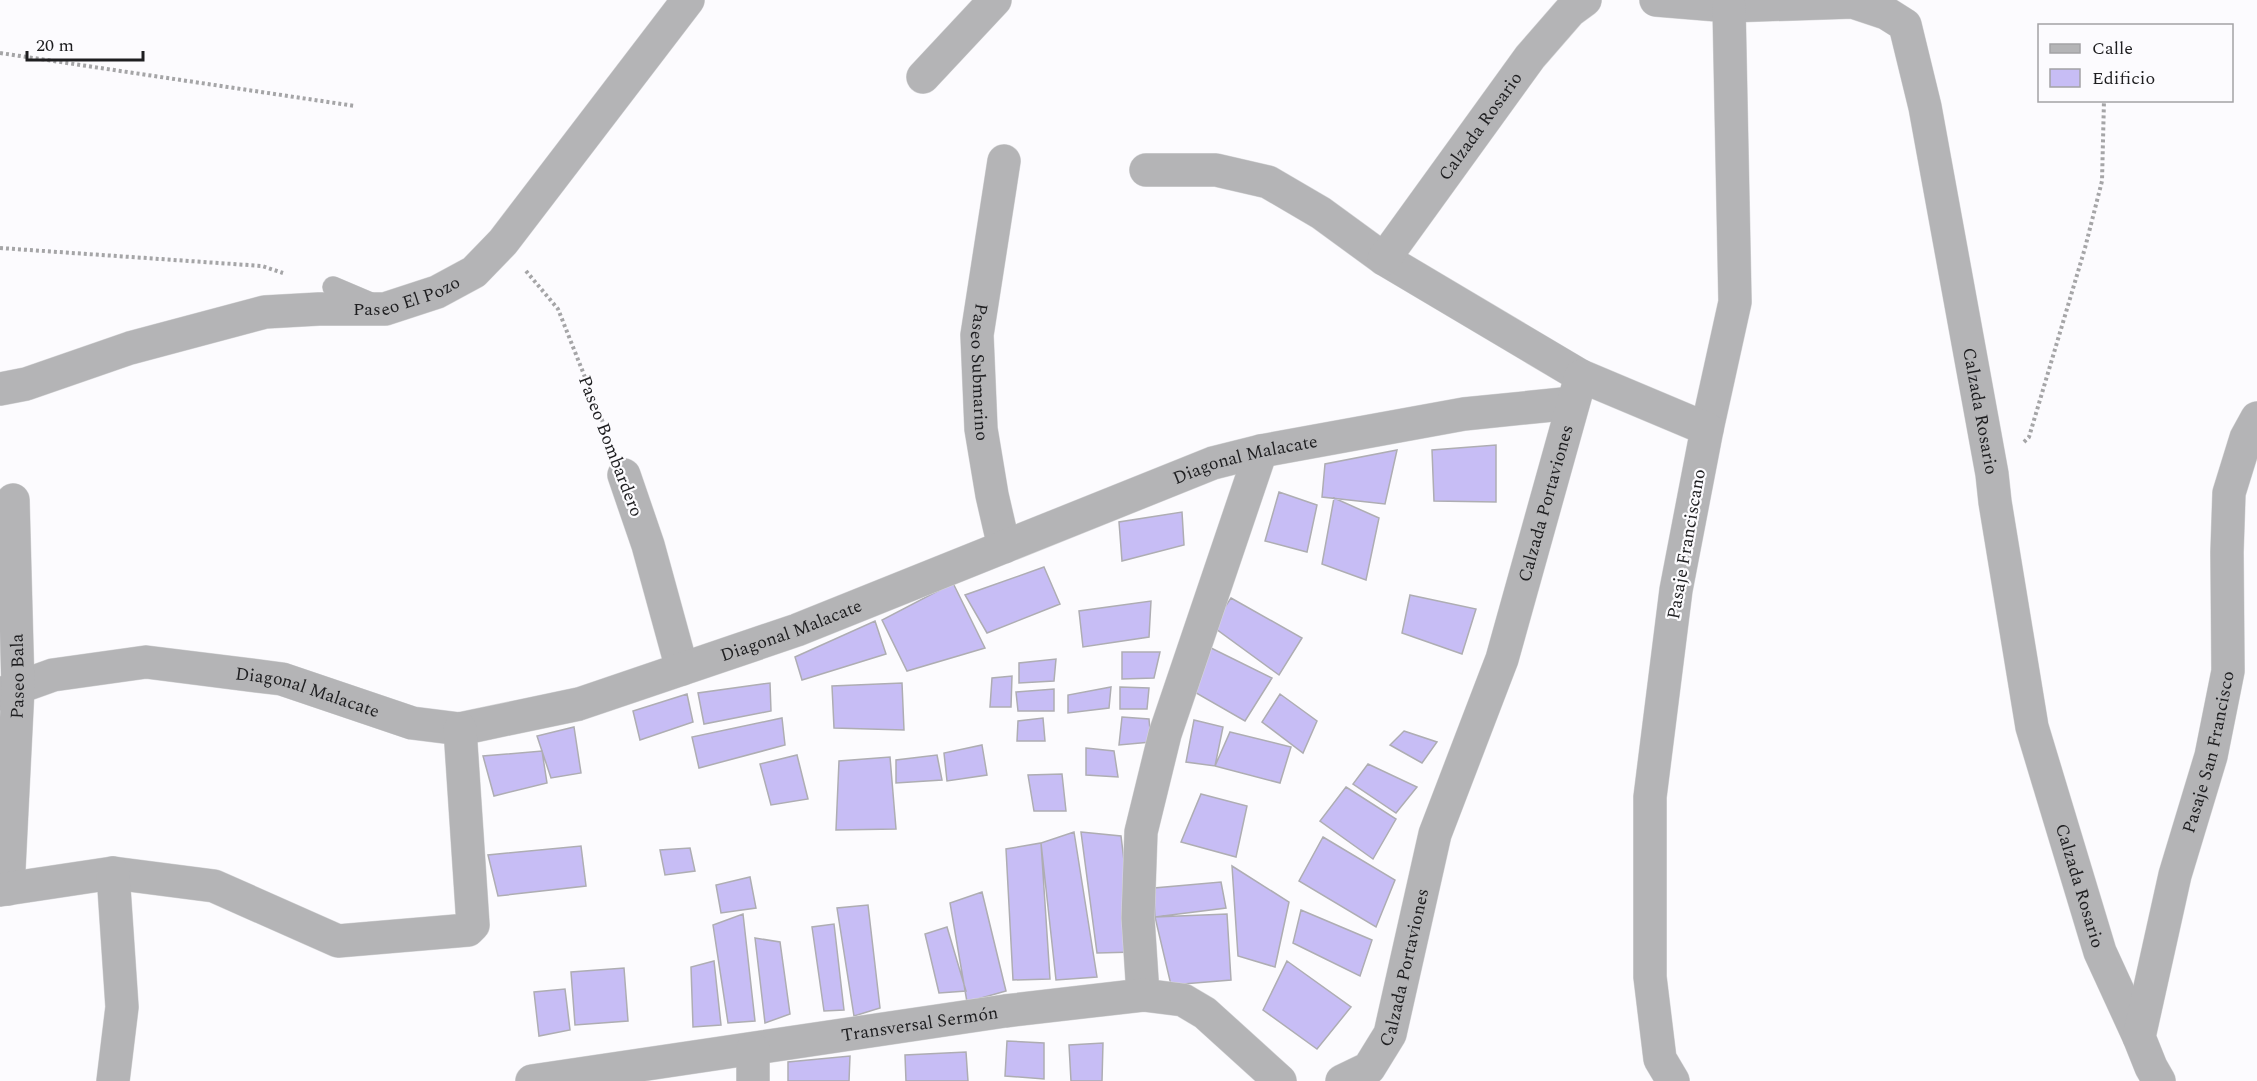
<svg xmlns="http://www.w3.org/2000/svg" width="2257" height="1081" viewBox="0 0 2257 1081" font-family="Spectral,serif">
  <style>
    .building { fill: #c7bdf5; stroke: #aeadb2; stroke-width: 1.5 }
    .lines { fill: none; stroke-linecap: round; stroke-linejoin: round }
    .service-casing { stroke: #d8d8da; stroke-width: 22 }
    .minor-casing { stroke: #d8d8da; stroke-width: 34 }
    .tertiary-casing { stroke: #d8d8da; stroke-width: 34 }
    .path { stroke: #a5a5a7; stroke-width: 4; stroke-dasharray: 3 3; stroke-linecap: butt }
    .service { stroke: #b4b4b6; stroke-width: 21 }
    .minor { stroke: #b4b4b6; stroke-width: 33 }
    .tertiary { stroke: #b4b4b6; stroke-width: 33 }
    .labels { text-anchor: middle; stroke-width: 4.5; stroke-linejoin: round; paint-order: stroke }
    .street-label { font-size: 18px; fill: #1e1e20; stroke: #fcfbfe }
  </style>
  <rect width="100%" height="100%" fill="#fcfbfe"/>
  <path class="building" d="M1496,445V502L1434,501L1432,450Z
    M1397,450L1385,504L1322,497L1325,464Z
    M1279,492L1317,505L1307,552L1265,541Z
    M1334,498L1379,518L1366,580L1322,564Z
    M1182,512L1184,545L1122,561L1119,522Z
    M1044,567L1060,604L987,633L965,595Z
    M953,583L985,648L907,671L882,620Z
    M1410,595L1476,609L1462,654L1402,633Z
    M1231,598L1302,638L1279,675L1212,626Z
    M1151,601L1149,637L1083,647L1079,611Z
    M875,621L886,654L802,680L795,657Z
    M1205,645L1272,678L1245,721L1184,686Z
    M1122,652H1160L1154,678L1122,679Z
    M1056,659L1054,681L1019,683V663Z
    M1012,676L1011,707H990L992,678Z
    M770,683L771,711L704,724L698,693Z
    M902,683L904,730L834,728L832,686Z
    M1111,687L1109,708L1068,713V695Z
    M1120,687L1149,688L1147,709H1120Z
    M1054,689V711H1018L1016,692Z
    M687,694L693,722L640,740L633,711Z
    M1280,694L1317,721L1303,753L1262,722Z
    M1122,717L1149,719L1151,742L1119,745Z
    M782,718L785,745L699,768L692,737Z
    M1043,718L1045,741H1017L1018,721Z
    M1194,720L1223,727L1215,766L1186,762Z
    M574,727L581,773L551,778L537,736Z
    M1404,731L1437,742L1422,763L1390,745Z
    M1230,732L1291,747L1280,783L1215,766Z
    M982,745L987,775L947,781L944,753Z
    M1086,748L1114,751L1118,777L1086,775Z
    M542,751L547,783L494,796L483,756Z
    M797,755L808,799L771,805L760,764Z
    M937,755L942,780L896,783V760Z
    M890,757L896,829L836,830L839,761Z
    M1368,764L1417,787L1396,813L1353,784Z
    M1062,774L1066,811H1034L1028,775Z
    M1346,787L1396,819L1373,859L1320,821Z
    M1201,794L1247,806L1236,857L1181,842Z
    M1074,832L1097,977L1056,980L1041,843Z
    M1081,832L1121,836L1135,952L1097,953Z
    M1323,837L1395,880L1376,927L1299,881Z
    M1041,843L1050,979L1013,980L1006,849Z
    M581,846L586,886L498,896L488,855Z
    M690,848L695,871L665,875L660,850Z
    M1232,866L1289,902L1275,967L1238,956Z
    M750,877L756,908L721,913L716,885Z
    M1221,882L1226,908L1155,917L1154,888Z
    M982,892L1006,991L967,1002L950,903Z
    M868,905L880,1008L854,1016L837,908Z
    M1301,910L1372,940L1360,976L1293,943Z
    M743,914L755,1021L728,1023L713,925Z
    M1227,914L1231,980L1171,985L1155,917Z
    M834,924L844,1010L824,1011L812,927Z
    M947,927L966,991L939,993L925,934Z
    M755,938L780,942L790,1014L765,1023Z
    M714,961L721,1025L693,1027L691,967Z
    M1287,961L1351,1007L1317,1049L1263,1010Z
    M624,968L628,1021L575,1025L571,972Z
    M565,989L570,1030L539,1036L534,992Z
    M1007,1041L1044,1043V1079L1005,1076Z
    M1103,1043L1102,1081H1071L1069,1045Z
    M966,1052L968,1081H906L905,1055Z
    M850,1056L849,1081H788V1062Z"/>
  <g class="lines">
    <defs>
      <path id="service" d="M333,287L373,304"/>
      <g id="minor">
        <path id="s1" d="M1656,0L1729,6L1853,2L1886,13L1905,25L1925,107L1992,474L1995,502L2032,727L2100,952L2139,1037"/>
        <path d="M923,77L995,0"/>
        <path id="s2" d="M1004,161L977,335L981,429L992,495L1004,547"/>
        <path d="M1146,170H1216L1268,182L1321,213L1384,259L1581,376"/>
        <path id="s3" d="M1384,259L1530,57L1570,11L1585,0"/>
        <path d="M1707,429L1735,302L1729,6"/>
        <path d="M624,475L648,545L682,669"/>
        <path id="s4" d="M0,694L53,675L146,662L282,679L412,723L460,729L579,704L797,630L1213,463L1261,451L1464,414L1573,403"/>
        <path id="s5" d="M8,889L18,688L13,500"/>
        <path d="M0,890L113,873L214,886L338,941L468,930L473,925L460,729"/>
        <path d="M1143,995L1138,918L1141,832L1165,734L1261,451"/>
        <path d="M113,1081L122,1007L113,873"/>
        <path id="s6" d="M532,1081L1005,1011L1143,995L1183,1000L1205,1013L1280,1081"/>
        <path d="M753,1081V1049"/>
      </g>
      <g id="tertiary">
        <path id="s7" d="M0,389L26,384L130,348L265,312L319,309H385L437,292L474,272L503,242L688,0"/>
        <path id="s8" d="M1342,1081L1369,1068L1390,1034L1435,834L1502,659L1581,376L1707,429L1676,590L1650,797V977L1660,1059L1673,1081"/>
        <path id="s9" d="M2159,1081L2151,1067L2139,1037L2175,875L2211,756L2228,671L2227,552L2229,493L2246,438L2257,418"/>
      </g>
    </defs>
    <use href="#service" class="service-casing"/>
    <use href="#minor" class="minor-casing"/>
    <use href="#tertiary" class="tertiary-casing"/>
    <path class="path" d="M0,53L355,106
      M0,248L262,266L283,273
      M526,271L558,309L611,443
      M2024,442L2029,437L2085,248L2102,181L2104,100"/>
    <use href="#service" class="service"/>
    <use href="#minor" class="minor"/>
    <use href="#tertiary" class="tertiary"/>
  </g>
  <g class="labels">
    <g class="street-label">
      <text dy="6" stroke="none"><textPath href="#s3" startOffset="164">Calzada Rosario</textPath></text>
      <text dy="6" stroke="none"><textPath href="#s7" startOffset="420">Paseo El Pozo</textPath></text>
      <text dy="6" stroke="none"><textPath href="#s2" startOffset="213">Paseo Submarino</textPath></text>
      <text dy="6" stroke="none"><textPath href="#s1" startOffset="648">Calzada Rosario</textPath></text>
      <text transform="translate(611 446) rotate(69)" y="6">Paseo Bombardero</text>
      <text dy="6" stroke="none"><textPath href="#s4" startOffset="1305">Diagonal Malacate</textPath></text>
      <text dy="6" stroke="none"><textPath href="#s8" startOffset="624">Calzada Portaviones</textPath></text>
      <text transform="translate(1686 544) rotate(-80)" y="6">Pasaje Franciscano</text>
      <text dy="6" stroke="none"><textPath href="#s4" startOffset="819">Diagonal Malacate</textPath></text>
      <text dy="6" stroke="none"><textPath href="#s5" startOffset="213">Paseo Bala</textPath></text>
      <text dy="6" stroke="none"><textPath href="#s4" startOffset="315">Diagonal Malacate</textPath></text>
      <text dy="6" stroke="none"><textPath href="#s9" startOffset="342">Pasaje San Francisco</textPath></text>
      <text dy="6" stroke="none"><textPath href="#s1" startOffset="1134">Calzada Rosario</textPath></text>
      <text dy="6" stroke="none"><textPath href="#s8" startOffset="138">Calzada Portaviones</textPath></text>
      <text dy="6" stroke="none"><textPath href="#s6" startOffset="392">Transversal Sermón</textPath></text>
    </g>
  </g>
  <rect x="2038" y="24" width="195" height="78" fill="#fcfbfe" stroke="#a3a3a5" stroke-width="1.5"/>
  <rect x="2050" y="44" width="30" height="9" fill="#b4b4b6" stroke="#a3a3a5" stroke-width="1.5"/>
  <text x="2092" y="54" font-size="18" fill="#1e1e20">Calle</text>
  <rect x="2050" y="69" width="30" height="18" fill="#c7bdf5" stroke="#a3a3a5" stroke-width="1.5"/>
  <text x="2092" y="84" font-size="18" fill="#1e1e20">Edificio</text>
  <path d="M27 51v9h116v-9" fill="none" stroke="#1e1e20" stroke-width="3"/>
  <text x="36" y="51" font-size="18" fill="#1e1e20" stroke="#fcfbfe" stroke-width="4.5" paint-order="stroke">20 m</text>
</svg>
